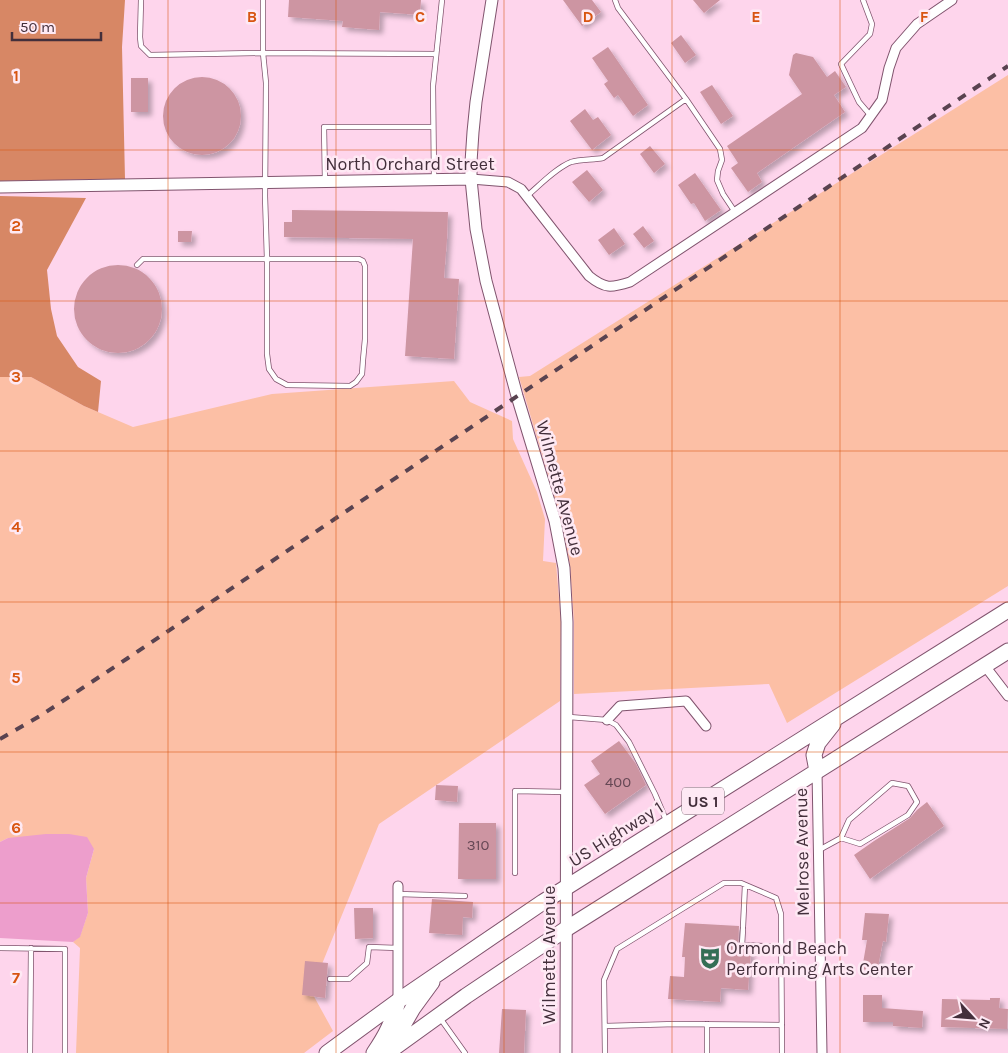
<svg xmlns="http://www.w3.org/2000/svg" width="1008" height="1053" viewBox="0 0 1008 1053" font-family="Karla,sans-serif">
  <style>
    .green { fill: #fcbfa5 }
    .forest { fill: #d78765 }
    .water { fill: #ed9ecc }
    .building { fill: #cd95a2; filter: url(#shadow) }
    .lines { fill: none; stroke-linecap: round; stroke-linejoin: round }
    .service-casing { stroke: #80546e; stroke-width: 6 }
    .minor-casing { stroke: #80546e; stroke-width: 11 }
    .tertiary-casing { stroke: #80546e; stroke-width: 13 }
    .primary-casing { stroke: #80546e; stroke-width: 17 }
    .service { stroke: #fff; stroke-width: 4.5 }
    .minor { stroke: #fff; stroke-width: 9 }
    .tertiary { stroke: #fff; stroke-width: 11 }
    .primary { stroke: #fff; stroke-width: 15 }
    .rail { stroke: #594350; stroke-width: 4; stroke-dasharray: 9 9; stroke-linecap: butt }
    .grid { fill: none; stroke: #d85511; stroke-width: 1; stroke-opacity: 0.55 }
    .labels { text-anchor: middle; stroke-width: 5; stroke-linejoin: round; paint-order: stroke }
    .number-label { font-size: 15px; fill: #664855 }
    .shield { fill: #fee9f4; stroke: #7b6772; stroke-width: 1 }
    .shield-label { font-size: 16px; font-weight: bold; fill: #432f3b }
    .street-label { font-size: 18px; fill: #432f3b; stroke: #fee9f4 }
    .poi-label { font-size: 18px; fill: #432f3b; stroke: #fee9f4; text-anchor: start }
    .grid-label { font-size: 16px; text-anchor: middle; font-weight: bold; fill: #d85511; stroke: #fee9f4; stroke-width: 5; stroke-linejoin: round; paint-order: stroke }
  </style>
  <defs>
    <filter id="shadow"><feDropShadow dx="4" dy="4" stdDeviation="2.5" flood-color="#0004"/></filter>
  </defs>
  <rect width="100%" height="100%" fill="#fed5ec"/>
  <path class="green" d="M1008,75V586L787,723L769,684L574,694V622L570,565L561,519L519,377L530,376Z
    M0,377H31L84,406L133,427L272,394L454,381L470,402L512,421L513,439L537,492L545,519L543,561L556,563L561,621L560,701L379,824L311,991L333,1031L304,1053H76L80,948L73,942L80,936L88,913L86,878L94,849L8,838L0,842Z"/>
  <path class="forest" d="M0,0H125L122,47L125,179L0,181Z
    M0,196L86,198L47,270L51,309L57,336L78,367L101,381L98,412L84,406L31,377H0Z"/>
  <path class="water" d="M46,834H69L87,837L94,849L86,878L88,913L80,937L73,942L0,938V842L8,838Z"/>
  <path class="building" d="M289,0H421L420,15L380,12L379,30L342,27L343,21L288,17Z
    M563,0H592L601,12L582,26Z
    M693,0H720L704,13Z
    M681,35L696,55L685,63L671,43Z
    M608,47L648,105L633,116L618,95L614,98L604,84L608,81L592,58Z
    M796,53L813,57L827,77L835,71L846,87L834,95L845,112L757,173L762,182L748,192L731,168L738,163L727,146L802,94L789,75L793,55Z
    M163 116a39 39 0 1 1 78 0a39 39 0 1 1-78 0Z
    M131,78H148V112H131Z
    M712,85L733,116L721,124L700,92Z
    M585,109L593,120L598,117L611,135L592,150L570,121Z
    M650,146L665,164L654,173L640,154Z
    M587,170L603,190L589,202L572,182Z
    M695,173L721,210L705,221L694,203L691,204L678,185Z
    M292,210L448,212L447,239L444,278L459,279L454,359L405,356L413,239L284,237V222H292Z
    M643,226L654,241L644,248L633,234Z
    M614,228L625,244L609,255L598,240Z
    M178,231H192L191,242H178Z
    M74 309a44 44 0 1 1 88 0a44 44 0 1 1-88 0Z
    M619,741L636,764L646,785L605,814L584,785L600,774L591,761Z
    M436,785L458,786L457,802L435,800Z
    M927,802L944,826L870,879L854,855L874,841L910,818L917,810Z
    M459,823H496V879H458Z
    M432,899L473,902L472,918L463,917L462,935L429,933Z
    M354,908H373V938L355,939Z
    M865,913L889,914L886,942L883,941L877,972L862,969L867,940H862Z
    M685,923L739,926L738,947L742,949L751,950L748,990L721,988L720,1002L668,999L670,976L684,977L685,957H682Z
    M305,961L328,963L325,998L302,995Z
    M863,995H882V1008L923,1011L922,1028L893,1026V1022H863Z
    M990,998H1000L999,1008L1008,1009L1007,1029L941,1027L942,999L990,1000Z
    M502,1009L526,1010L524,1053H499Z"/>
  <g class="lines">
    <defs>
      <path id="service" d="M263,0V53L436,54
        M615,0L618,8L686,99L720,149L722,160L718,171L717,180L723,194L735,212
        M863,0L872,24L870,34L841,64L859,102L871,116
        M434,178L433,86L442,0
        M325,181L324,127H433
        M527,196C540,185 556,168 571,162C581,159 593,160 603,158L686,99
        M267,259H359L363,261L365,266V339L363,360L362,374L356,382L350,386L287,385L276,379L269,369L267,354Z
        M137,265L143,259H267L265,196L266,83L263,53L150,55L141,46L140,37L141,0
        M569,717L607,720L616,725L629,742L655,794L666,820
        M819,850L841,838L849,820L892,783L908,786L917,802L908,815L860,844L841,838
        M515,873V791L566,792
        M398,894L465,896
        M743,927L745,885
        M743,929L742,945L781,947
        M0,948L65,949V1053
        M330,979H349L367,963L369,947L398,948
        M440,1018L465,1053
        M605,1026L676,1024L782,1025
        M30,1053L31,948
        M605,1053L604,980L617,949L724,883H741L776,898L781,914L782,1053
        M707,1053V1024"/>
      <path id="minor" d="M471,179L508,182L521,189L589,276C605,289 611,288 630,282L862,128L882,100L889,68L896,48L917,24L952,0
        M985,666L1008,696
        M607,720L620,706L686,701L706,726
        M817,771L822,1053
        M398,1001V886"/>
      <path id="tertiary" d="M492,0L476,102L473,132L471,162V179L476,229L486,281L517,396L555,521L564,568L567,622L566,1053
        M0,187L471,179"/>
      <path id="primary" d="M817,771L814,755L818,743L833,724
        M394,1048L402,1027L413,1008L432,982
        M327,1053L398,1001L543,902L1008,610
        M374,1053C387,1034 392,1023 398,1001
        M387,1053L466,996L566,929L1008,651"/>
    </defs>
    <use href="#service" class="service-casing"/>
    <use href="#minor" class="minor-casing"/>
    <use href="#tertiary" class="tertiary-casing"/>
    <use href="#primary" class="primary-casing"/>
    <use href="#service" class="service"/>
    <use href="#minor" class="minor"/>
    <use href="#tertiary" class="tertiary"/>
    <use href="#primary" class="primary"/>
    <path class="rail" d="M0,739L40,716L128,658L1008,66"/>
  </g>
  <path class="grid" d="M168,0V1053M336,0V1053M504,0V1053M672,0V1053M840,0V1053M0,150H1008M0,301H1008M0,451H1008M0,602H1008M0,752H1008M0,903H1008"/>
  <defs>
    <symbol id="theatre-bare" viewBox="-9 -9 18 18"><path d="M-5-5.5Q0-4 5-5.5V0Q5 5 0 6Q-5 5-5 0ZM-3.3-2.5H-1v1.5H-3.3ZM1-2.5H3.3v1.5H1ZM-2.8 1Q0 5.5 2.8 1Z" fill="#356e56" stroke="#fee9f4" stroke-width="2.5" paint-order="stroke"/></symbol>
  </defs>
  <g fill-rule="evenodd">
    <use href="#theatre-bare" x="694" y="942" width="32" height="32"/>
  </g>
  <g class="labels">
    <g class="number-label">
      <text x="618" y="787">400</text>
      <text x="478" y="850">310</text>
    </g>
    <rect class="shield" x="682" y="787.5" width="42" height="27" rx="4"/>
    <g class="shield-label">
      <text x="703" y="807">US 1</text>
    </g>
    <g class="street-label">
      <text x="410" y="170">North Orchard Street</text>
      <text transform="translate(560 488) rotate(75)" y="6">Wilmette Avenue</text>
      <text transform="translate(616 834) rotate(-32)" y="6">US Highway 1</text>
      <text transform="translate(802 852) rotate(-91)" y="6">Melrose Avenue</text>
      <text transform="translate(549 955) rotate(-90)" y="6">Wilmette Avenue</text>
    </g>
    <g class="poi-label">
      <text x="726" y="954">Ormond Beach<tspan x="726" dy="21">Performing Arts Center</tspan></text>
    </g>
  </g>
  <g class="grid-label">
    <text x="252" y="22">B</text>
    <text x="420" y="22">C</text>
    <text x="588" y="22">D</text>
    <text x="756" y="22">E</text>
    <text x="924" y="22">F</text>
    <text x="16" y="81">1</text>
    <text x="16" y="231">2</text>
    <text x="16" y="382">3</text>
    <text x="16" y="532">4</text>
    <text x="16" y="683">5</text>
    <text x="16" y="833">6</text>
    <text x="16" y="983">7</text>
  </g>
  <g transform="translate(973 1018) rotate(116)" stroke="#fee9f4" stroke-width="4" paint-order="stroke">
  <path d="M0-4L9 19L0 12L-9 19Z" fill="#432f3b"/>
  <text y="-8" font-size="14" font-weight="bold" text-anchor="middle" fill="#432f3b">N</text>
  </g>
  <path d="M12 32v8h89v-8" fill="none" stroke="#432f3b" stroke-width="2.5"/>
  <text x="20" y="32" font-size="15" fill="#432f3b" stroke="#fee9f4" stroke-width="4" paint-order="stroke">50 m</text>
</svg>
